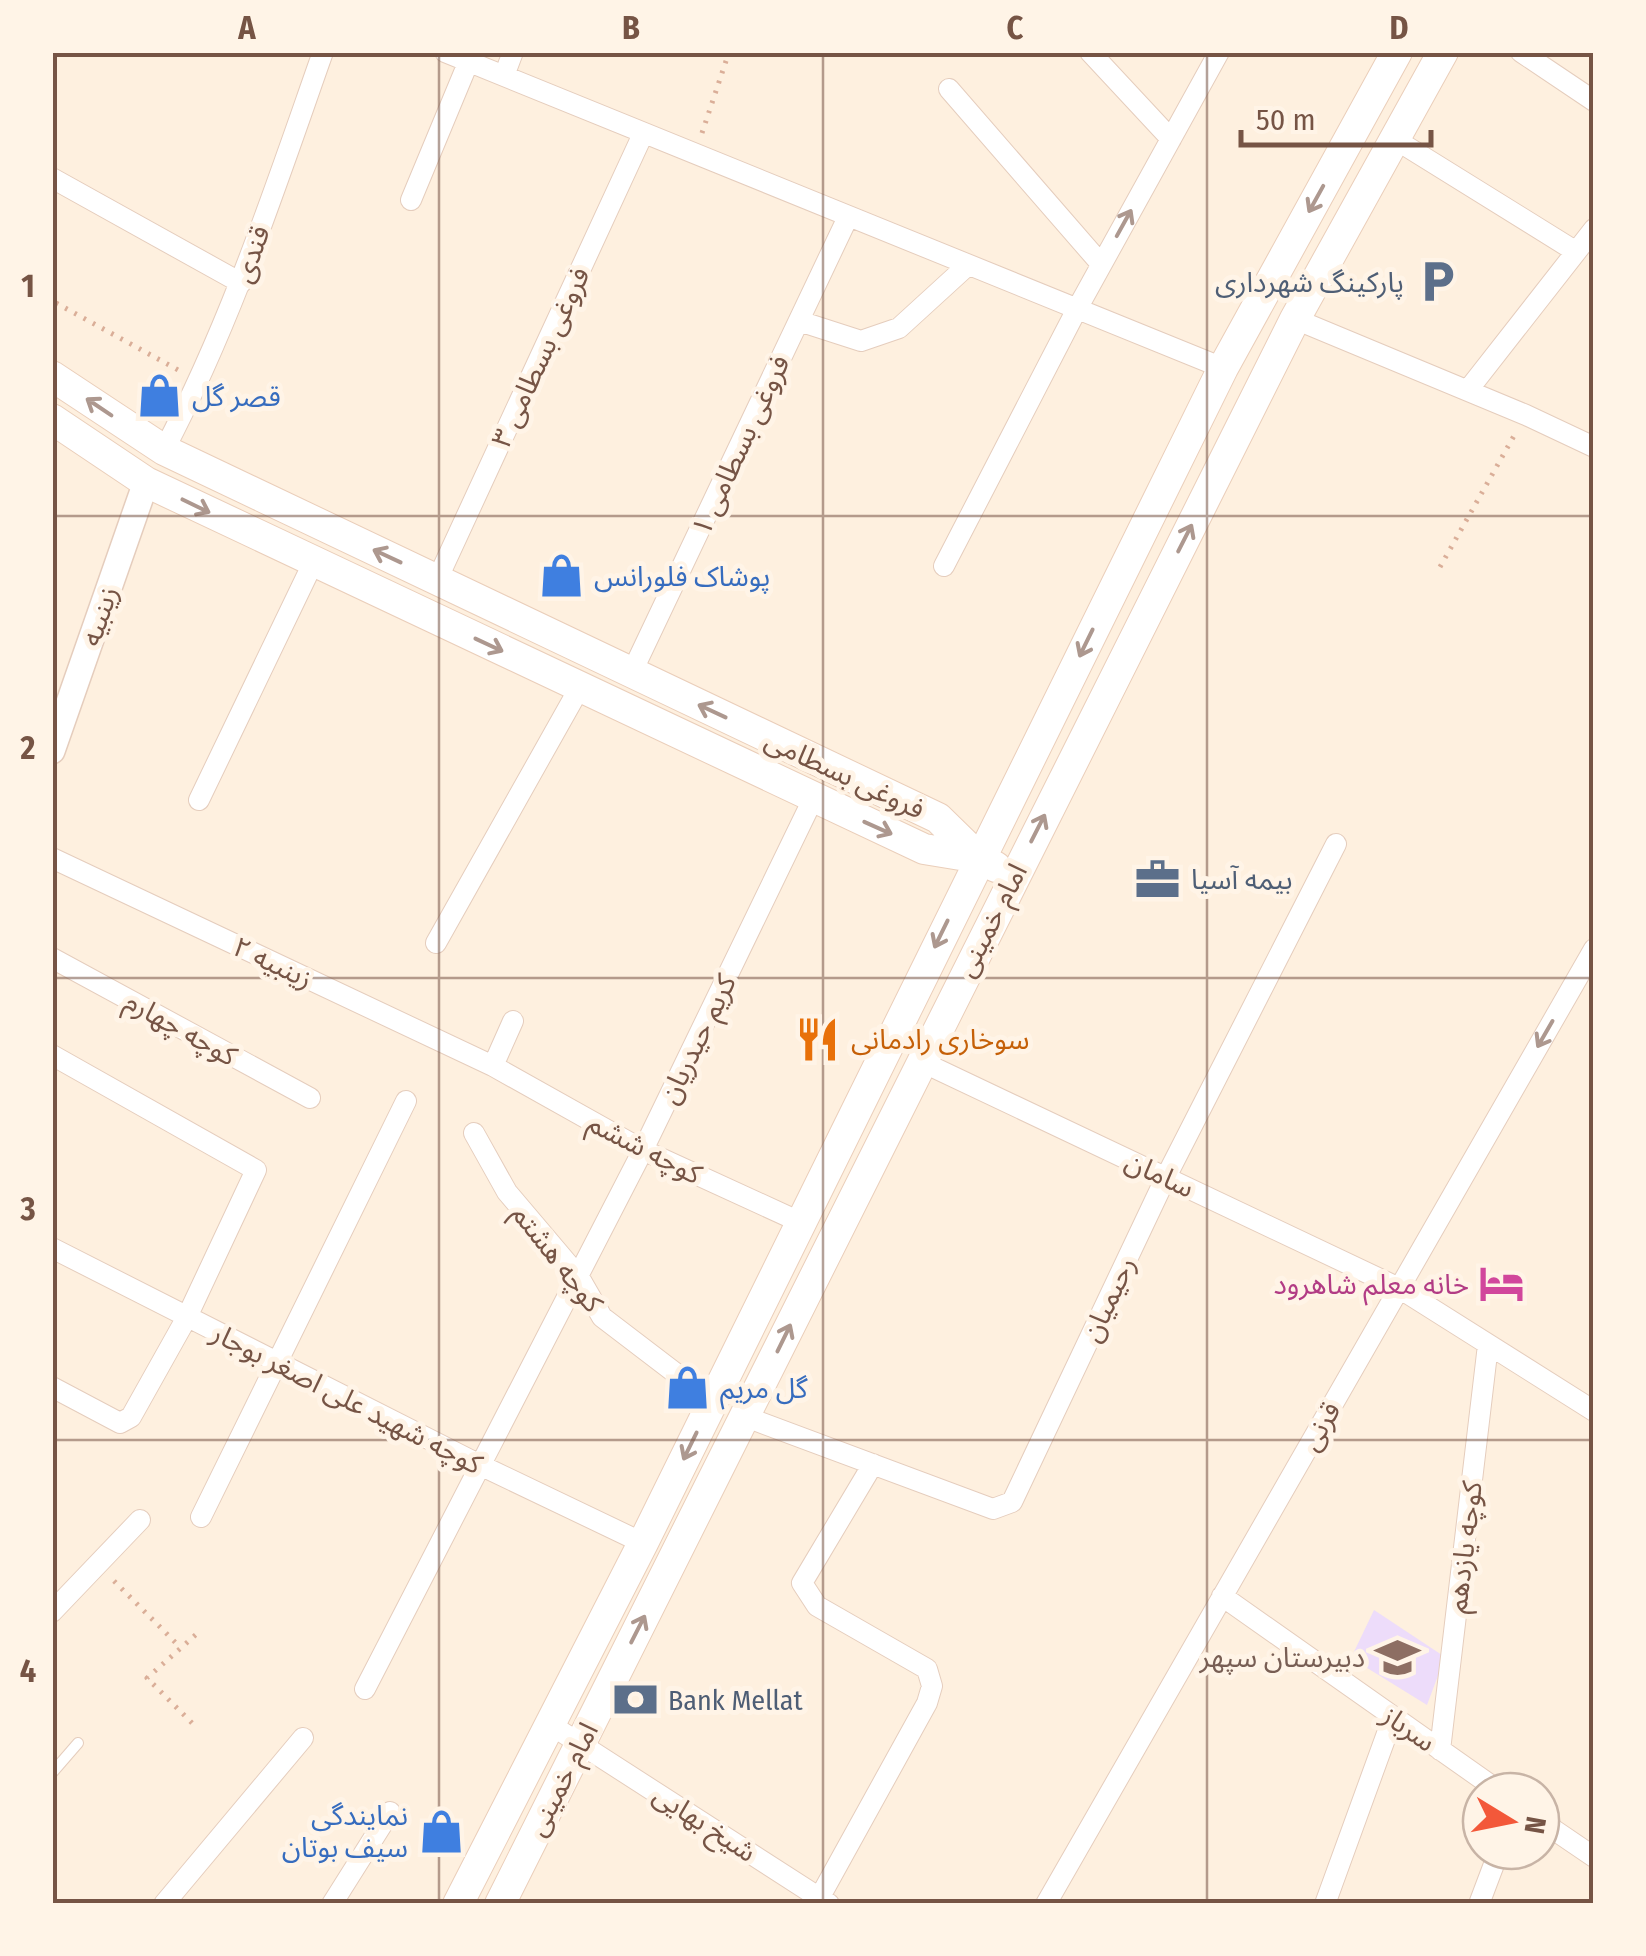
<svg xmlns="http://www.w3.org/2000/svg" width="1646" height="1956" viewBox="0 0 1646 1956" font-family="'Fira Sans Condensed','Noto Sans Arabic',sans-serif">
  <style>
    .education { fill: #eddcfa }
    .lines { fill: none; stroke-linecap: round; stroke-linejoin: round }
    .service-casing { stroke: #e5cdbd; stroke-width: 12 }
    .minor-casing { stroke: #e5cdbd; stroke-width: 22 }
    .tertiary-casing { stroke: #e5cdbd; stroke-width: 28 }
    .secondary-casing { stroke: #eaceba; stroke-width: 32 }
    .path { stroke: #daae98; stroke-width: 5; stroke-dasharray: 2.5 8; stroke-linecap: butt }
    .service { stroke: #fff; stroke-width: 10 }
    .minor { stroke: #fff; stroke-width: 20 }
    .tertiary { stroke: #fff; stroke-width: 25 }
    .secondary { stroke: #fff; stroke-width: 30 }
    .oneway { stroke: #ad988f }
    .grid { fill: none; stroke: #765445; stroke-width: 2.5; stroke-opacity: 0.55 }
    .labels { text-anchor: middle; stroke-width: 10; stroke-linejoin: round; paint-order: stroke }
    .street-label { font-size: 28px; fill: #765445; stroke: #fff4e7 }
    .service-label { font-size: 28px; fill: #4e5e75; stroke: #fff4e7; text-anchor: start }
    .shop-label { font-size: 28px; fill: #366cbe; stroke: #fff4e7; text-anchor: start }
    .food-label { font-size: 28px; fill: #c56008; stroke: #fff4e7; text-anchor: start }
    .hotel-label { font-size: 28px; fill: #b23c85; stroke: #fff4e7; text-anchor: end }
    .education-label { font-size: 28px; fill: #785e54; stroke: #fff4e7; text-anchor: end }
    .neatline { fill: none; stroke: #765445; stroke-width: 4 }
    .grid-label { font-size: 32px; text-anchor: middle; font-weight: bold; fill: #765445 }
  </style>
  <rect width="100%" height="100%" fill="#fef0df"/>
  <path class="education" d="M1374,1610L1445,1657L1427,1705L1351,1658Z"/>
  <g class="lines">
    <defs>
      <path id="service" d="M52,1773L78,1743"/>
      <path id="minor" d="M445,52L1223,368
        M1090,52L1171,139
        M1521,52L1594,101
        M504,76L513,52
        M949,89L1101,264
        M1393,138L1575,251
        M52,178L241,283
        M411,200L468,63
        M1295,319L1526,415L1594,447
        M799,321L861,341L899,328L968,265
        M1468,390L1594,229
        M164,450C231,323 275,188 323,52
        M944,566L1077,309L1219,52
        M437,580L643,134
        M632,672L848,217
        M199,800L313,563
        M52,858L493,1066L643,1150L800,1222
        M436,943L580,687
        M52,958L310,1098
        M52,1055L256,1170L187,1317L131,1417L120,1423L52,1387
        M920,1061L1399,1288L1594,1411
        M493,1066L513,1021
        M474,1133L507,1192L579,1277L602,1317L712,1401
        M52,1248L482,1466L643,1543
        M746,1417L993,1509L1012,1502L1166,1177L1336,844
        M201,1517L406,1101
        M1222,1596L1499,1791
        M52,1612L140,1520
        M365,1689L643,1150L813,799
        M551,1725L829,1904
        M1440,1750L1488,1345
        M1541,1821L1594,1857
        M164,1904L303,1738
        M332,1904L390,1812
        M816,1904L927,1703L932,1686L927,1669L817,1606L802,1583L873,1464
        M1046,1904L1594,949
        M1325,1904L1393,1717
        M1479,1904L1499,1851"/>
      <path id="tertiary" d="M52,751L146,482"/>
      <path id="secondary" d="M52,376L164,450L938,818L979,858L996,867
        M52,419L146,482L924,849L979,858
        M458,1904L643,1543L1223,368L1397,52
        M500,1904L1295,319L1443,52"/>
    </defs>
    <use href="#service" class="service-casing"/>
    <use href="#minor" class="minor-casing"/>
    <use href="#tertiary" class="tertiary-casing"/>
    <use href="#secondary" class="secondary-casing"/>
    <path class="path" d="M702,133L729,52
      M56,303L180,371
      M1440,567L1515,434
      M114,1581L180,1647
      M192,1723L147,1678L200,1631"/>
    <use href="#service" class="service"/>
    <use href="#minor" class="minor"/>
    <use href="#tertiary" class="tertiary"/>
    <use href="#secondary" class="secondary"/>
  </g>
  <defs><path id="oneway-shaft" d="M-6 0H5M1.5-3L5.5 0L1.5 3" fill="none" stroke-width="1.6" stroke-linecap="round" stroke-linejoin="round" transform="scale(2.5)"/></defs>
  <g class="oneway">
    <use href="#oneway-shaft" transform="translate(1316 199) rotate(119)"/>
    <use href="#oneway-shaft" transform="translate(1124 223) rotate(-61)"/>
    <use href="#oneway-shaft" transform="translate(99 407) rotate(-146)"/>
    <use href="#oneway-shaft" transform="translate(196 506) rotate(26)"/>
    <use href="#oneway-shaft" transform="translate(1185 538) rotate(-63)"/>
    <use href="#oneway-shaft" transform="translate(387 556) rotate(-155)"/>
    <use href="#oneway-shaft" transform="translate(1086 643) rotate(116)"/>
    <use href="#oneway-shaft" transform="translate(489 645) rotate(25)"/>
    <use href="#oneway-shaft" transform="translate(712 711) rotate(-155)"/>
    <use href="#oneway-shaft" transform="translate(878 828) rotate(24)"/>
    <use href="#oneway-shaft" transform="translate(1038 828) rotate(-63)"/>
    <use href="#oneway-shaft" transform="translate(941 934) rotate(116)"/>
    <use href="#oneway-shaft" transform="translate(1545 1034) rotate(120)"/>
    <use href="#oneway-shaft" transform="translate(784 1338) rotate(-64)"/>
    <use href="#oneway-shaft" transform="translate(690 1446) rotate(116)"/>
    <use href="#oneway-shaft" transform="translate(638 1629) rotate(-63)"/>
  </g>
  <path class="grid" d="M439,52V1904M823,52V1904M1207,52V1904M52,516H1594M52,978H1594M52,1440H1594"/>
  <defs>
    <symbol id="parking-bare" viewBox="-9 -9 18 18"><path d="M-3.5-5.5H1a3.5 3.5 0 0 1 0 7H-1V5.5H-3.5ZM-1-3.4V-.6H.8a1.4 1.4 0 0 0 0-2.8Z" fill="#5c6f8a" stroke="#fff4e7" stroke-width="2.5" paint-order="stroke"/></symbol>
    <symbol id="shop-bare" viewBox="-9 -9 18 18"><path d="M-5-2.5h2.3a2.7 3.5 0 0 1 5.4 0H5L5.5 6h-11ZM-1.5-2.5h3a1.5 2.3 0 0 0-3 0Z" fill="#3f7fe0" stroke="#fff4e7" stroke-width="2.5" paint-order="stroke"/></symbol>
    <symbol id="office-bare" viewBox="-9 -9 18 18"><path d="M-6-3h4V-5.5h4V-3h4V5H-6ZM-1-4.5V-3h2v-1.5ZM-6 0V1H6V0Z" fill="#5c6f8a" stroke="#fff4e7" stroke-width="2.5" paint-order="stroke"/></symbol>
    <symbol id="restaurant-bare" viewBox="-9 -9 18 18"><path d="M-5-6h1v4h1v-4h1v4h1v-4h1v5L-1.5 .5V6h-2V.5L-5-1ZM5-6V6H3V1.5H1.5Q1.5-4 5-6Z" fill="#e8710a" stroke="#fff4e7" stroke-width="2.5" paint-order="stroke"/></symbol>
    <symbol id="hotel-bare" viewBox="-9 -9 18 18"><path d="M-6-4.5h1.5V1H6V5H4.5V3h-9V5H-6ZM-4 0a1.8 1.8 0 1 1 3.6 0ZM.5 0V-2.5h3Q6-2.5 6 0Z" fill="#d1479c" stroke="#fff4e7" stroke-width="2.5" paint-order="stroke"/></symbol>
    <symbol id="school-bare" viewBox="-9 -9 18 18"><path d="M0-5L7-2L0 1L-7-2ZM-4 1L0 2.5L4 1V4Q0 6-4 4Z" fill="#8d6e63" stroke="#fff4e7" stroke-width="2.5" paint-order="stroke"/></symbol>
    <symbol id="bank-bare" viewBox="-9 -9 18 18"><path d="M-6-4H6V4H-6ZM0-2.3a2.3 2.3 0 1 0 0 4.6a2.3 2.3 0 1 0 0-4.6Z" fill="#5c6f8a" stroke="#fff4e7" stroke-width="2.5" paint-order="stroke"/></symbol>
  </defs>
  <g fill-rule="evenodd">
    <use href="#parking-bare" x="1406" y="250" width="63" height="63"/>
    <use href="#shop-bare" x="128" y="364" width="63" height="63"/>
    <use href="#shop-bare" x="530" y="544" width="63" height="63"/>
    <use href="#office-bare" x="1126" y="848" width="63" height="63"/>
    <use href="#restaurant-bare" x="786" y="1008" width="63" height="63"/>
    <use href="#hotel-bare" x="1470" y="1252" width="63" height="63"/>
    <use href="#shop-bare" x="656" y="1356" width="63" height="63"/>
    <use href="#school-bare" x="1366" y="1626" width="63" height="63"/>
    <use href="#bank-bare" x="604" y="1668" width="63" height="63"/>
    <use href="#shop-bare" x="410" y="1800" width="63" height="63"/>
  </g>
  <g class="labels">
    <g class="street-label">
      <text transform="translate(251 254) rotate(-70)" y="10">قندی</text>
      <text transform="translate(540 357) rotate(-65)" y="10">فروغی بسطامی ۳</text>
      <text transform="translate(740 445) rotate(-65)" y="10">فروغی بسطامی ۱</text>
      <text transform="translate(99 616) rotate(-71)" y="10">زینبیه</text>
      <text transform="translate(845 774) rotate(25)" y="10">فروغی بسطامی</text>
      <text transform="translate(991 920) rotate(-63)" y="10">امام خمینی</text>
      <text transform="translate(273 962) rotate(25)" y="10">زینبیه ۲</text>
      <text transform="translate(181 1028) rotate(29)" y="10">کوچه چهارم</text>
      <text transform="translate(697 1039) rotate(-64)" y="10">کریم حیدریان</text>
      <text transform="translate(645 1148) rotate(27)" y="10">کوچه ششم</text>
      <text transform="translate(1160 1174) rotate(25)" y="10">سامان</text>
      <text transform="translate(558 1258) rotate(52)" y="10">کوچه هشتم</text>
      <text transform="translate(1108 1299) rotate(-65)" y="10">رحیمیان</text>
      <text transform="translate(347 1398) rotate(27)" y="10">کوچه شهید علی اصغر بوجار</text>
      <text transform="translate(1320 1426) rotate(-60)" y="10">قرنی</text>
      <text transform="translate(1464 1547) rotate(-83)" y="10">کوچه یازدهم</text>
      <text transform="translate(1409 1728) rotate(35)" y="10">سرباز</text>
      <text transform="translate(562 1779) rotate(-63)" y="10">امام خمینی</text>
      <text transform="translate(705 1823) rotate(33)" y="10">شیخ بهایی</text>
    </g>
    <g class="service-label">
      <text x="1404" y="292" text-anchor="end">پارکینگ شهرداری</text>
      <text x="1191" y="889">بیمه آسیا</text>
      <text x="668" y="1710">Bank Mellat</text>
    </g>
    <g class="shop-label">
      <text x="192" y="406">قصر گل</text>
      <text x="594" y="586">پوشاک فلورانس</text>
      <text x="720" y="1398">گل مریم</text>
      <text x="408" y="1825" text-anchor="end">نمایندگی<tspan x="408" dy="32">سیف بوتان</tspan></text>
    </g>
    <g class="food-label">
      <text x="851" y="1049">سوخاری رادمانی</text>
    </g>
    <g class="hotel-label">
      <text x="1469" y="1294">خانه معلم شاهرود</text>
    </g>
    <g class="education-label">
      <text x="1365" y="1667">دبیرستان سپهر</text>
    </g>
  </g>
  <rect width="1646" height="1956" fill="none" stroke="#fff4e7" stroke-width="110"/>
  <g transform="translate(1511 1821) rotate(100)"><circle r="48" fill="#fff4e7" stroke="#c8b4a6" stroke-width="2.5"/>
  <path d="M0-8L18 38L0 25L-18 38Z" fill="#f3583a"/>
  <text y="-15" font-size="28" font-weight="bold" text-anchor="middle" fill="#765445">N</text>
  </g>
  <path d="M1241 130v15h190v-15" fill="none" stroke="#765445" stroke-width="5"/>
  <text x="1256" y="130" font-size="30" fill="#765445" stroke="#fff4e7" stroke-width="8" paint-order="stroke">50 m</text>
  <rect x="55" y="55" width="1536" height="1846" class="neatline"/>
  <g class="grid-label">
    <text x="247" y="39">A</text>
    <text x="631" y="39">B</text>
    <text x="1015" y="39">C</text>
    <text x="1399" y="39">D</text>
    <text x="28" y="297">1</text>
    <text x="28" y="759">2</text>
    <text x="28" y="1220">3</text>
    <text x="28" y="1682">4</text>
  </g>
</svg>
